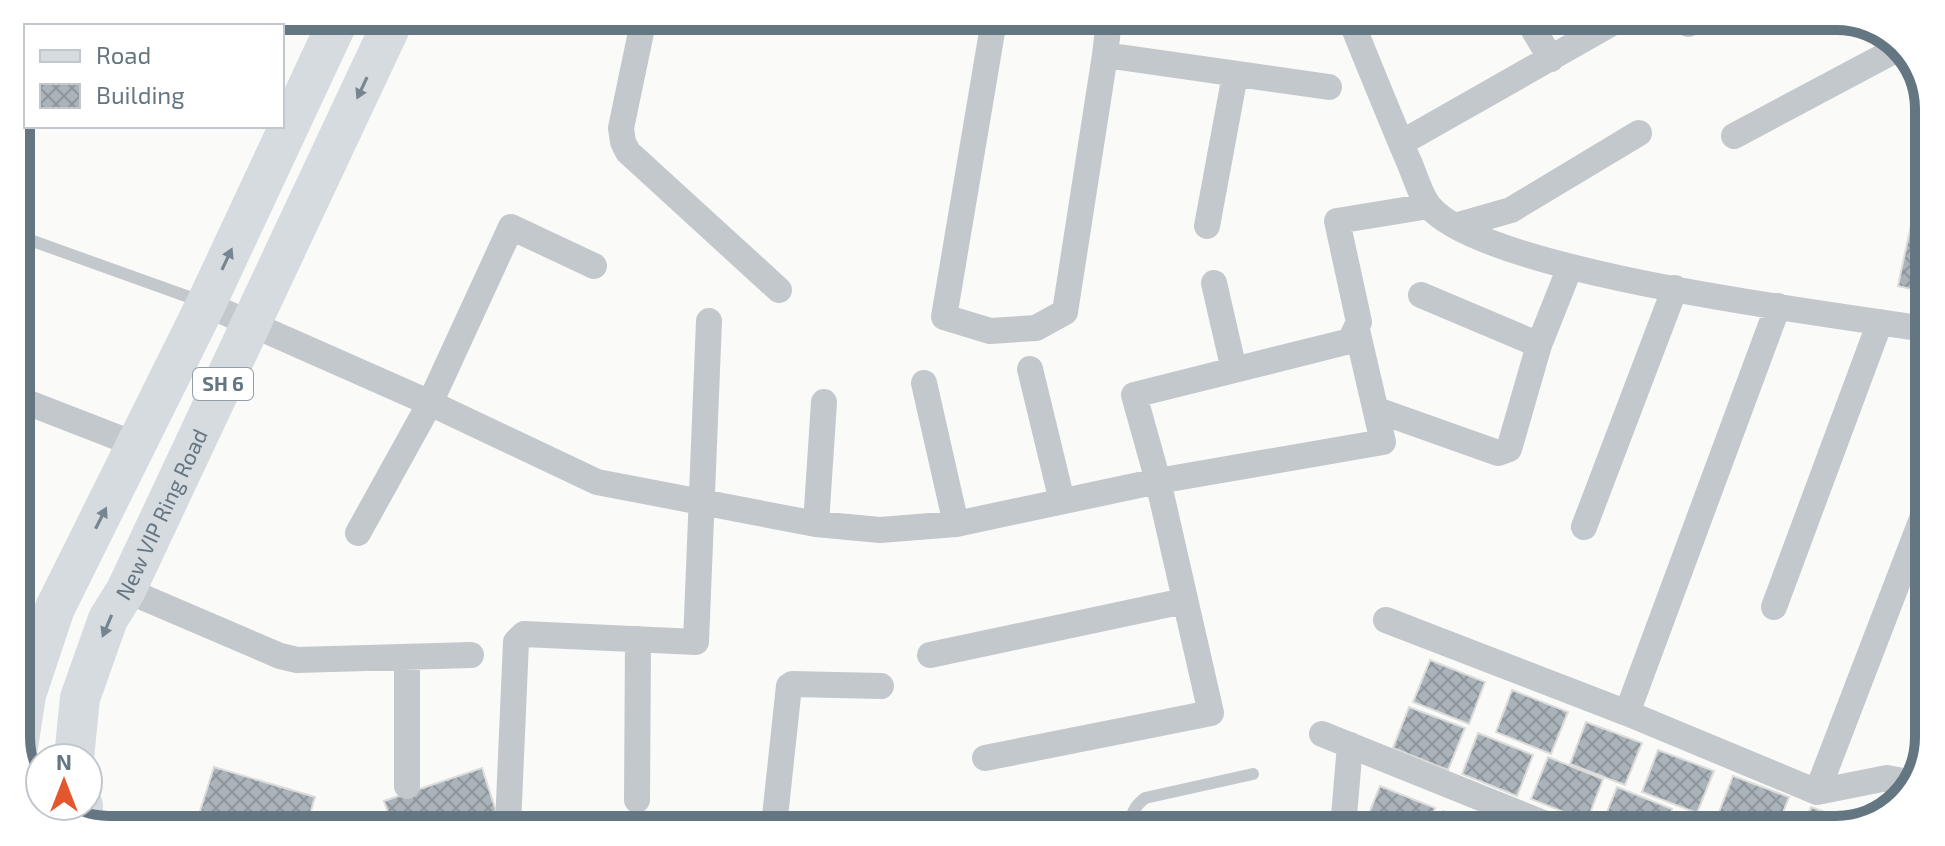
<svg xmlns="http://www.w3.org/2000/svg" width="1945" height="846" viewBox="0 0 1945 846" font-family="'Exo 2',sans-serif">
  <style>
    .building { fill: url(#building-cross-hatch); stroke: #dcdcda; stroke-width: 2 }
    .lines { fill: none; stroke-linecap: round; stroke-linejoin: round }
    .lane { stroke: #c3c8cc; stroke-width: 12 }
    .street { stroke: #c3c8cc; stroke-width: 26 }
    .primary { stroke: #d6dbdf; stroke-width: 40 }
    .oneway { fill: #768591 }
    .labels { text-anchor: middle; stroke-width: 8; stroke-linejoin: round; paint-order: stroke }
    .shield { fill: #fff; stroke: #939fa8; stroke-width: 2 }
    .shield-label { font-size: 20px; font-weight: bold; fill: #657683 }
    .street-label { font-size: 22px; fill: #657683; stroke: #fff }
    .rim { fill: none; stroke: #657683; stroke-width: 10 }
  </style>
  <defs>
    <pattern id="building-cross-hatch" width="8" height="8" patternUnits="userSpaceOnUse" patternTransform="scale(2)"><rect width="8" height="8" fill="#aab3b9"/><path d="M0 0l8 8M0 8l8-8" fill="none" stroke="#8e969c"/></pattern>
  </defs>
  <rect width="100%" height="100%" fill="#fafaf8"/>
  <path class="building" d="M1928,149V205L1917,203Z
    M1914,211L1928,214L1927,293L1898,286Z
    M1430,660L1485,682L1469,724L1413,702Z
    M1512,690L1568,712L1551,754L1496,732Z
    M1409,707L1465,728L1448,770L1393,748Z
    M1586,722L1642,743L1625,785L1570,764Z
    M1478,733L1533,755L1517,796L1462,774Z
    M1658,750L1714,771L1697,813L1642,792Z
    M1548,757L1603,779L1587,821L1531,799Z
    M214,767L315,797L307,824L238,823L200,811Z
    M482,768L496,811L457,824H392L384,801Z
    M1733,776L1789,797L1776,830H1748L1717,817Z
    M1380,786L1435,808L1427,828H1363Z
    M1617,787L1672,809L1664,829H1600Z
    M1811,807L1856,824L1837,830H1801Z
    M1443,811L1488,829L1437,828Z
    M1686,813L1728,830L1679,829Z"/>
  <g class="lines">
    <path class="lane" d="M16,235L200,301
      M1131,827C1131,813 1134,807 1145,798L1253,774"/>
    <path class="street" d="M644,18L621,128L623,142L628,152L779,290
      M994,20L944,317L990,331L1036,328L1065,312L1105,55
      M1109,20L1105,55L1329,87
      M1351,21C1370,68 1389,115 1409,162C1415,175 1420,195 1429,206C1484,273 1831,314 1926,329
      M1529,22L1551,59
      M1688,24L1692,22
      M1734,136L1901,47
      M1401,143L1614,22
      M1207,226L1235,75
      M1455,226L1511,210L1639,133
      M1214,283L1234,370
      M1421,295L1539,345
      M206,304L430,403L597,482L816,524L880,530L956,524L1158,481L1134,395L1350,341L1359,322L1337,221L1429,206
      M1030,369L1062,501
      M924,383L956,524
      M16,398L137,445
      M1377,410L1498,453L1509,449L1539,345L1570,267
      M816,524L824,402
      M1584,527L1675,288
      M358,533L430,403L511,227L594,266
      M126,590L280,656L297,660L471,655
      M1774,607L1880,322
      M1386,620L1627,713L1817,792L1887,778L1913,783
      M930,655L1184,601
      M1627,713L1778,306
      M1322,734L1558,829
      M985,758L1211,713L1158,481L1383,442L1357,330
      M407,786V657
      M1817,792L1925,511
      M637,800L638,639
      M508,825L516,642L524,634L696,642L709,321
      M774,826L789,686L792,684L881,686
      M1343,828L1350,745"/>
    <g class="primary">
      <path d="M18,747L26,695L55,608L206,304L340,17"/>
      <path id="s1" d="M74,758L80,698L108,619L126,590L395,17"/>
      <path d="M83,806V823"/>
    </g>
  </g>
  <defs><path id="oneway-solid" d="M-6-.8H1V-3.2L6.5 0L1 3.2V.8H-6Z" transform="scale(2)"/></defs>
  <g class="oneway">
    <use href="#oneway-solid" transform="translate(362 88) rotate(115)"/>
    <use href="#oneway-solid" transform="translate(227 259) rotate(-65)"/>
    <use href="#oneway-solid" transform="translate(101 518) rotate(-63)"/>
    <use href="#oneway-solid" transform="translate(107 626) rotate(113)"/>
  </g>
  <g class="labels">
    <rect class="shield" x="193" y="368" width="60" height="32" rx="6"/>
    <g class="shield-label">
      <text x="223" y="391">SH 6</text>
    </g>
    <g class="street-label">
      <text dy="8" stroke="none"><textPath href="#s1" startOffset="262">New VIP Ring Road</textPath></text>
    </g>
  </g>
  <path d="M0 0H1945V846H0ZM109 30H1836A79 79 0 0 1 1915 109V737A79 79 0 0 1 1836 816H109A79 79 0 0 1 30 737V109A79 79 0 0 1 109 30Z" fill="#fff" fill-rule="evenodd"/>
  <path class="rim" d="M109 30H1836A79 79 0 0 1 1915 109V737A79 79 0 0 1 1836 816H109A79 79 0 0 1 30 737V109A79 79 0 0 1 109 30Z"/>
  <rect x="24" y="24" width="260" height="104" fill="#ffffff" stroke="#c1c8cd" stroke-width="2"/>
  <rect x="40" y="50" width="40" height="12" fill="#d6dbdf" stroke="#c1c8cd" stroke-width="2"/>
  <text x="96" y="64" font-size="24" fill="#657683">Road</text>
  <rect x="40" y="84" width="40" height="24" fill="url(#building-cross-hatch)" stroke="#c1c8cd" stroke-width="2"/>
  <text x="96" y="104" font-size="24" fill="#657683">Building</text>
  <g transform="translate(64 782)"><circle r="38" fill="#ffffff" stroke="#c1c8cd" stroke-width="2"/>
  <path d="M0-6L14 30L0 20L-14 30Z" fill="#e4572e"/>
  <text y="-12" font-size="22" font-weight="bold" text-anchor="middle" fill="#657683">N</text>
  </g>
</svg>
